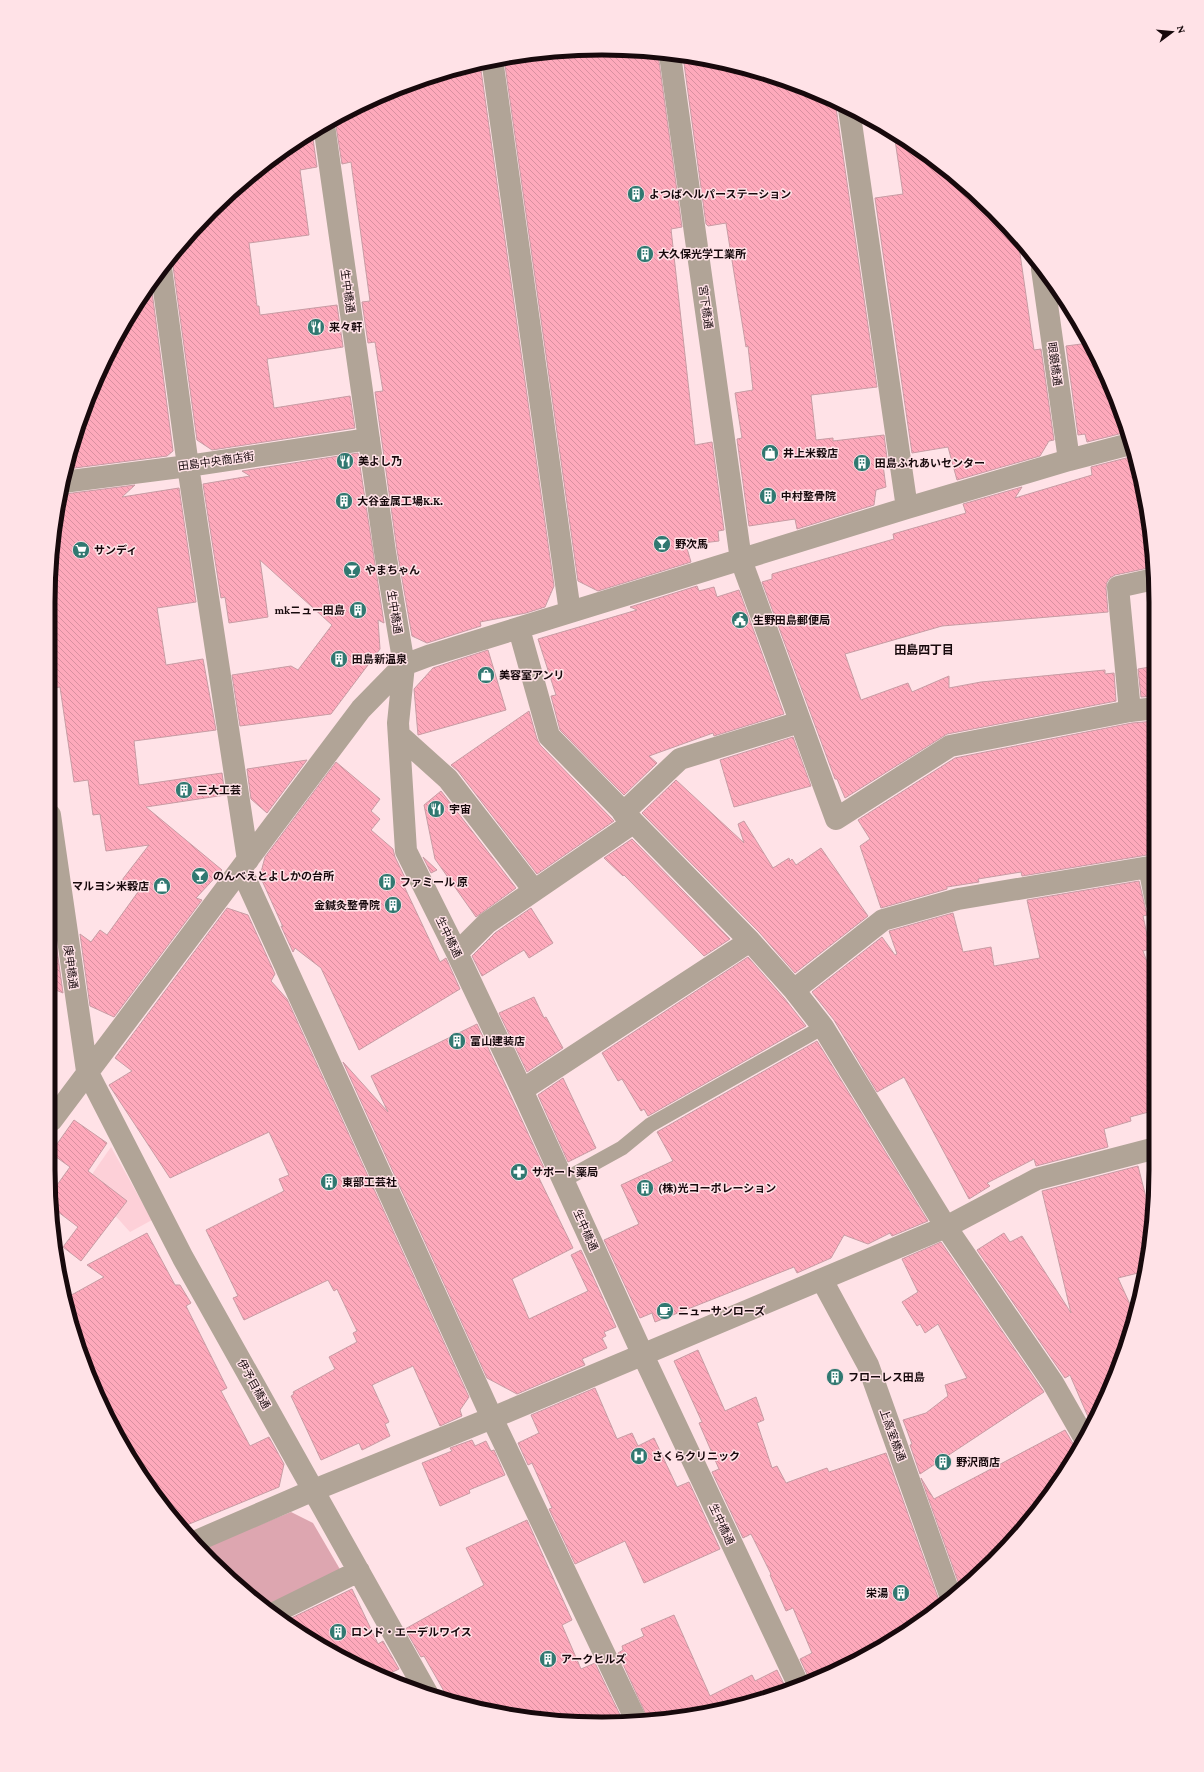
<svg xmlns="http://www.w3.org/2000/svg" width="1204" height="1772" viewBox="0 0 1204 1772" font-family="'Crimson Pro','Noto Sans JP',serif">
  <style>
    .built { fill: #fdd0d8 }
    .park { fill: #dda6b0 }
    .building { fill: url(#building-back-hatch); stroke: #c89ca4 }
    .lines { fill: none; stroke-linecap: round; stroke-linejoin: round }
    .service { stroke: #b1a497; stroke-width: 15 }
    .minor { stroke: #b1a497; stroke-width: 22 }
    .labels { text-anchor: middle; stroke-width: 3; stroke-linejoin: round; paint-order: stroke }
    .poi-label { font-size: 11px; font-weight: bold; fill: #17090c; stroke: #ffe2e7; text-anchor: start }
    .street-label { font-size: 11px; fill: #17090c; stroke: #ffe2e7 }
    .neighbourhood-label { font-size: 12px; font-weight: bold; fill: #17090c; stroke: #ffe2e7 }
    .rim { fill: none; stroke: #17090c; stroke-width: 5 }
  </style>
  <defs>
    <pattern id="building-back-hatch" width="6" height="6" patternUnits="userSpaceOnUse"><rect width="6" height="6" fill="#fea9bb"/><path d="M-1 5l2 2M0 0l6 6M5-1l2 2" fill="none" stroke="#d990a0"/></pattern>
  </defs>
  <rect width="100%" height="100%" fill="#ffe2e7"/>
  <path class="built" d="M111,1147L152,1220L130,1232L86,1183Z"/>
  <path class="park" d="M291,1512L313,1523L341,1571L265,1609L210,1562L202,1552L203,1548Z"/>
  <path class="building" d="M602,48L658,54L682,227L671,229L695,445L712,442L724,530L718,531L719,541L686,545L691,562L598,591L578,581L504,58Z
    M683,56L710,59L814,90L835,101L877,387L811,395L816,440L833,438V441L884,435L887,458H882L886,487L876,490L874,505L797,529L795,519L749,526L737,439L742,438L735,393L753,390L748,346L746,347L726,223L708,226L706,224Z
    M480,63L554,586L545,607L526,613L480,622L481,626L427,643L412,636L397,550L375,392L383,391L375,342L368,343L362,302L370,301L351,162L342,164L335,120L390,90Z
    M312,132L317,167L300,170L309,235L249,243L257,306H259L260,315L337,305L343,347L267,359L274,408L350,396L355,428L212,450L197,440L173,266L168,258L210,210L294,142Z
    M894,133L910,141L994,210L1018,240L1034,350L1041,349L1054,440L1049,441L1040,456L957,480L948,447L912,453L875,198L903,194Z
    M151,284L173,451L167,456L67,469L105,357Z
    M1089,343L1114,390L1127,432L1087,442L1085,434L1078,435L1066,346Z
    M358,453L384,623L378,620L380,649L331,714L240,726L232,675L291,666L298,670L332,625L260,560L268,617L229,623L225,597L221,598L203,484L250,476L242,471Z
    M1134,456L1145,494L1153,567L1115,575L1110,578L1107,582L1106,588L1108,612L942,626L845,654L861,700L908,683L912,692L949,676V688L981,682L1105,670V674L1114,673L1116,701L947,734L845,798L837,779H835L762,582L772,579V574L894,539L893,534L966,513L963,504L1022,487L1015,498L1092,475L1091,467Z
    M135,485L122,497L179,488L196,602L157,608L166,665L203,659L216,730L134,741L139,785L222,773L225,795L146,807L222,870L196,898L202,900L114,1017L90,1006L80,934L91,942L100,930L107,935L138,892L122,880L149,845L106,851L100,814L93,815L88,780L74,782L60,687L53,688L48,652V602L59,494H65Z
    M697,586L699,591L714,587L717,597L739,590L784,714L714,736L713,733L649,756L657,763L624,795L560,730L551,696L556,695L538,639L637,610L630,607Z
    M488,650L506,710L418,735L414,689L433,668Z
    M1156,666V696L1141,697L1138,669Z
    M529,711L537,739L540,745L614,821L537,874L458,771L451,765Z
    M1156,721V857L1147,855L1022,876L1021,872L978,879L979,882L947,887V889L881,908L860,846L870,839L858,820L955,758L1132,723Z
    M793,737L811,786L734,807L720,760Z
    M307,760L267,813L251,799L247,769Z
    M336,762L380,799L371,811L380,819L371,830L393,849L395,857L408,884L404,886L440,962L446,958L460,989L359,1050L321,968L295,948L293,952L281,926L283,927L260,876L265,857Z
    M676,780L744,843L738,824L744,821L773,868L789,858L790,861L792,859L796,865L821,848L868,916L795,973L759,932L642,813Z
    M441,791L516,888L476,917L435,859L424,805Z
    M632,839L730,939L704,956L624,875L623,876L604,858Z
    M423,857L437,870L431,873Z
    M1139,881L1147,915L1143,916L1150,949L1143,951L1156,986V1061L1151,1063L1156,1086V1110L1130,1117L1131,1121L1104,1129L1108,1147L1036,1166L1034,1159L987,1183L990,1186L969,1199L904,1077L877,1092L834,1020L812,992L882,937L895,955L897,954L889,931L953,913L963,952L991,947L994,966L1040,958L1027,900Z
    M227,908L248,915L275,974L271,981L287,999L469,1397L460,1410L462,1416L440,1426L413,1366L372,1385L389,1422L385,1424L390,1436L362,1450L359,1443L321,1460L291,1396L294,1394L293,1392L335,1369L329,1357L357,1342L353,1333L357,1331L337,1289L334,1291L328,1280L244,1320L233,1298L238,1296L206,1230L284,1191L279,1179L289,1175L269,1132L170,1178L109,1085L132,1071L115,1058Z
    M531,908L553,943L529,958L524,950L482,976L472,956L495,933Z
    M55,936L63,993L51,988L50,937Z
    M748,957L784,998L806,1026L648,1116L644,1109L641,1111L622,1079L618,1081L602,1053Z
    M534,997L544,1018L546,1017L563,1048L527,1072L499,1013Z
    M477,1024L546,1172L538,1176L573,1248L512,1279L529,1319L588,1291L571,1255L581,1250L616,1327L604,1332L606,1336L602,1338L607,1348L582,1359L585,1365L517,1394L487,1378L343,1062L388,1112L371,1076Z
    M817,1041L928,1221L892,1236L890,1233L868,1244L844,1235L831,1258L797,1273L794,1267L655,1322L652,1313L640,1318L604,1240L639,1224L621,1185L673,1161L657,1132Z
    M563,1078L596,1148L568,1162L538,1095Z
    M74,1120L107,1143L88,1171L127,1201L81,1261L63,1247L78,1227L53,1208L52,1192L70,1167L52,1154V1151Z
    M1138,1166L1151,1217L1146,1271L1118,1278L1134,1313L1099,1415L1092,1426L1070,1375L1065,1378L977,1250L1004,1233L1010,1242L1022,1236L1071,1313L1042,1191Z
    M147,1233L175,1285H180L191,1303L186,1306L227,1388L221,1391L250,1446L269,1437L284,1464L279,1487L182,1527L142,1478L135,1464L138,1463L88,1369L86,1356L74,1333L66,1298L104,1277L87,1265Z
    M941,1242L1044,1392L920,1474L910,1445L912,1444L903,1420L926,1413L948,1396L945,1385L967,1378L938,1324L925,1333L920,1324L917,1326L902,1302L918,1292L902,1259Z
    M698,1350L725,1411L756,1397L764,1420L757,1423L772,1468L777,1466L786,1483L827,1468L829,1472L886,1453L940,1603L885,1645L814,1682L811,1683L800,1659L812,1653L793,1608L786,1611L770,1575L771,1574L751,1534L743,1538L712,1472L719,1469L699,1423L702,1422L674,1361Z
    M595,1388L617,1439L632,1433L638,1446L654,1438L677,1487L689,1482L720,1549L644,1583L625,1541L575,1564L549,1509L552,1508L532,1463L528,1465L518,1443L539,1433L531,1415Z
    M1065,1430L1074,1445L1079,1450L1062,1478L994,1562L960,1587L921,1478L934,1499Z
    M472,1440L475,1446L486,1441L491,1451L494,1450L505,1475L469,1490L470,1493L440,1506L422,1463L452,1451L450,1448Z
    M527,1520L572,1620L562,1625L581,1669L595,1663L622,1719L566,1723L494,1713L449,1700L424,1656L421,1657L405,1629L484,1585L466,1548Z
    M352,1589L378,1644L383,1641L399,1669L382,1677L285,1621Z
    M674,1615L710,1696L752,1675L755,1681L777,1670L787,1690L710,1713L647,1717L618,1653L623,1650L622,1646L644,1636L641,1629Z"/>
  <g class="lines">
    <path class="service" d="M564,1180L622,1148L650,1125L823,1027"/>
    <path class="minor" d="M670,55L741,560L836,819L950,746L1130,711L1156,708
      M492,59L570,612
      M849,109L907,508
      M324,125L385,552L404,665L398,723L406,851L457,953L522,1090L642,1353L799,1686
      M161,268L188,466L248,860
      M1042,269L1069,460
      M63,482L188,466L369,439
      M519,629L549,736L750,941L794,990L823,1027L946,1227L1053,1383L1085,1439
      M1130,711L1118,587L1154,579
      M399,735L448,779L534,890
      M623,813L680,759L800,722
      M50,815L87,1071L183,1258L427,1693
      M241,869L492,1418L635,1718
      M457,953L487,923L633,823
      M794,990L883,920L958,899L1149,867L1156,902
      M522,1090L750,941
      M52,1120L361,709L404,665L428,656L907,508L1069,460L1130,444
      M822,1280L868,1365L950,1595
      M194,1542L314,1490L492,1418L946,1227L1037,1179L1156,1148
      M272,1614L359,1571"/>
  </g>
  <defs>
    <symbol id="building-disc" viewBox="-11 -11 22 22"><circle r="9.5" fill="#317871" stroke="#ffe2e7"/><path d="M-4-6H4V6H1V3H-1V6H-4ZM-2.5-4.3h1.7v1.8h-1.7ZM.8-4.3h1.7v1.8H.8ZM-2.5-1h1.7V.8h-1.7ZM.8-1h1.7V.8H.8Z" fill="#fff"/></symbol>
    <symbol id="restaurant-disc" viewBox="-11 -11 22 22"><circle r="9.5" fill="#317871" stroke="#ffe2e7"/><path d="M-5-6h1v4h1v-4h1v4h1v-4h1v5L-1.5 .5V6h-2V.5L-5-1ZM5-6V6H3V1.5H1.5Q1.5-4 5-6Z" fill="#fff"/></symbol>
    <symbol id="shop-disc" viewBox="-11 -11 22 22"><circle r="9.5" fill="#317871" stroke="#ffe2e7"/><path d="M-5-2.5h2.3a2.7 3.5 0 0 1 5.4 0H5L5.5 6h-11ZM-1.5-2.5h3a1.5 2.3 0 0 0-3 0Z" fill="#fff"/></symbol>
    <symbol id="bar-disc" viewBox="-11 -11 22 22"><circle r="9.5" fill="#317871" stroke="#ffe2e7"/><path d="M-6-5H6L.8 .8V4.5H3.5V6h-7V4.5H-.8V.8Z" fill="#fff"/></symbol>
    <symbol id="supermarket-disc" viewBox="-11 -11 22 22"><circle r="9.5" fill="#317871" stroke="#ffe2e7"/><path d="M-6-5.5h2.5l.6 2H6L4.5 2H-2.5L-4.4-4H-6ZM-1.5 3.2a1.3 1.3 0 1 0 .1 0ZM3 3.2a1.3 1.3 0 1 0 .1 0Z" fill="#fff"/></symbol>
    <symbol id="civic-disc" viewBox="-11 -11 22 22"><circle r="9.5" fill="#317871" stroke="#ffe2e7"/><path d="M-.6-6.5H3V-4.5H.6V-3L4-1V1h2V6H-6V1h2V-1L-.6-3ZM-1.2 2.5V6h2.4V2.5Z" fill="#fff"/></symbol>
    <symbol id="pharmacy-disc" viewBox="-11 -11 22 22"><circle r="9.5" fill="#317871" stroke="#ffe2e7"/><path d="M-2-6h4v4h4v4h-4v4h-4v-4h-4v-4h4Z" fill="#fff"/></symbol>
    <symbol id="cafe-disc" viewBox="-11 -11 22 22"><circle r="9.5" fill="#317871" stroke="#ffe2e7"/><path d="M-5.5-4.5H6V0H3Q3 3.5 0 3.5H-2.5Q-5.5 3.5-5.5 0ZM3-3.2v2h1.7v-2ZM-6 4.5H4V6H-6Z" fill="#fff"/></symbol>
    <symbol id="hospital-disc" viewBox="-11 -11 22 22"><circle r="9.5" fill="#317871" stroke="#ffe2e7"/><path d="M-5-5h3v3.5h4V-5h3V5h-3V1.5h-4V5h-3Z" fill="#fff"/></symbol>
  </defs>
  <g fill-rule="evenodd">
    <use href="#building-disc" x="626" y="184" width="20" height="20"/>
    <use href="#building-disc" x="635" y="244" width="20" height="20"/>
    <use href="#restaurant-disc" x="306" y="317" width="20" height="20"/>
    <use href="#shop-disc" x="760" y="443" width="20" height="20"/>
    <use href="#restaurant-disc" x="335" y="451" width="20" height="20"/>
    <use href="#building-disc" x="852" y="453" width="20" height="20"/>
    <use href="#building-disc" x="758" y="486" width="20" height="20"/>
    <use href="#building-disc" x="334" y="491" width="20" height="20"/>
    <use href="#bar-disc" x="652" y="534" width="20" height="20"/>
    <use href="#supermarket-disc" x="71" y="540" width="20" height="20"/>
    <use href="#bar-disc" x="342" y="560" width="20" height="20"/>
    <use href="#building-disc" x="348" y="600" width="20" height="20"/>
    <use href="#civic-disc" x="730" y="610" width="20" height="20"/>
    <use href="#building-disc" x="329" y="649" width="20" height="20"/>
    <use href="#shop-disc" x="476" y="665" width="20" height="20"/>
    <use href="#building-disc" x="174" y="780" width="20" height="20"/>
    <use href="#restaurant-disc" x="426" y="799" width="20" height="20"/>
    <use href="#bar-disc" x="190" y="866" width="20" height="20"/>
    <use href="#building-disc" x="377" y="872" width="20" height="20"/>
    <use href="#shop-disc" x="152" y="876" width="20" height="20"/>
    <use href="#building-disc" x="383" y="895" width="20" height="20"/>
    <use href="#building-disc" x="447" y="1031" width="20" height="20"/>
    <use href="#pharmacy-disc" x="509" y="1162" width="20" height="20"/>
    <use href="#building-disc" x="319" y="1172" width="20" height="20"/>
    <use href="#building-disc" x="635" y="1178" width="20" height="20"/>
    <use href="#cafe-disc" x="655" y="1301" width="20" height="20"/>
    <use href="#building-disc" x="825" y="1367" width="20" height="20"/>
    <use href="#hospital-disc" x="629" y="1446" width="20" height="20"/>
    <use href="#building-disc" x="933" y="1452" width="20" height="20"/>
    <use href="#building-disc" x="891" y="1583" width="20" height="20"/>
    <use href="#building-disc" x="328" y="1622" width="20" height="20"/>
    <use href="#building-disc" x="538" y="1649" width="20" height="20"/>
  </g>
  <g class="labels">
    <g class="poi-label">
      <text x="649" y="198">よつばヘルパーステーション</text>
      <text x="658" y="258">大久保光学工業所</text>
      <text x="329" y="331">来々軒</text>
      <text x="783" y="457">井上米穀店</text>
      <text x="358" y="465">美よし乃</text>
      <text x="875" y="467">田島ふれあいセンター</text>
      <text x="781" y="500">中村整骨院</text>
      <text x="357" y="505">大谷金属工場K.K.</text>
      <text x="675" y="548">野次馬</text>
      <text x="94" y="554">サンディ</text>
      <text x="365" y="574">やまちゃん</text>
      <text x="345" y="614" text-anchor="end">mkニュー田島</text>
      <text x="753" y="624">生野田島郵便局</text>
      <text x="352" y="663">田島新温泉</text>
      <text x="499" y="679">美容室アンリ</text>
      <text x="197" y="794">三大工芸</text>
      <text x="449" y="813">宇宙</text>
      <text x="213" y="880">のんべえとよしかの台所</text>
      <text x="400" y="886">ファミール 原</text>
      <text x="149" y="890" text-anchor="end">マルヨシ米穀店</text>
      <text x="380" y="909" text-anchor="end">金鍼灸整骨院</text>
      <text x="470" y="1045">富山建装店</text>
      <text x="532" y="1176">サポート薬局</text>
      <text x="342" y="1186">東部工芸社</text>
      <text x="658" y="1192">(株)光コーポレーション</text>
      <text x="678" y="1315">ニューサンローズ</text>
      <text x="848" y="1381">フローレス田島</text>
      <text x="652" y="1460">さくらクリニック</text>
      <text x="956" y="1466">野沢商店</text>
      <text x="888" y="1597" text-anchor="end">栄湯</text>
      <text x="351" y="1636">ロンド・エーデルワイス</text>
      <text x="561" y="1663">アークヒルズ</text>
    </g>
    <g class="street-label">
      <text transform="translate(348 291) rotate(82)" y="4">生中橋通</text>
      <text transform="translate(706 307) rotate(82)" y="4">宮下橋通</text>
      <text transform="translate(1055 364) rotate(82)" y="4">眼鏡橋通</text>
      <text transform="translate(216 461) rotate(-8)" y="4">田島中央商店街</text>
      <text transform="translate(395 612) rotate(81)" y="4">生中橋通</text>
      <text transform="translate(449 937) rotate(64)" y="4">生中橋通</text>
      <text transform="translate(71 967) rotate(82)" y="4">庚申橋通</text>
      <text transform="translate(586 1230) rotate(66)" y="4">生中橋通</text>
      <text transform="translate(254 1384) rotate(61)" y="4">伊予目橋通</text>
      <text transform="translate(893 1435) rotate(70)" y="4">上高室橋通</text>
      <text transform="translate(722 1524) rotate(65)" y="4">生中橋通</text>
    </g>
    <g class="neighbourhood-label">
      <text x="924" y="654">田島四丁目</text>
    </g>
  </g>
  <path d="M0 0H1204V1772H0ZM602 55H602A547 547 0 0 1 1149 602V1170A547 547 0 0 1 602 1717H602A547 547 0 0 1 55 1170V602A547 547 0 0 1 602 55Z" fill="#ffe2e7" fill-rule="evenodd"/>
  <path class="rim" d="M602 55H602A547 547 0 0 1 1149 602V1170A547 547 0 0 1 602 1717H602A547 547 0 0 1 55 1170V602A547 547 0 0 1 602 55Z"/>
  <g transform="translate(1172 32) rotate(74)" stroke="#ffe2e7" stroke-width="3" paint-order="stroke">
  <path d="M0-3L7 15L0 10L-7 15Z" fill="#17090c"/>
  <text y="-6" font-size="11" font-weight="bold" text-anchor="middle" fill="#17090c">N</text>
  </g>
</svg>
